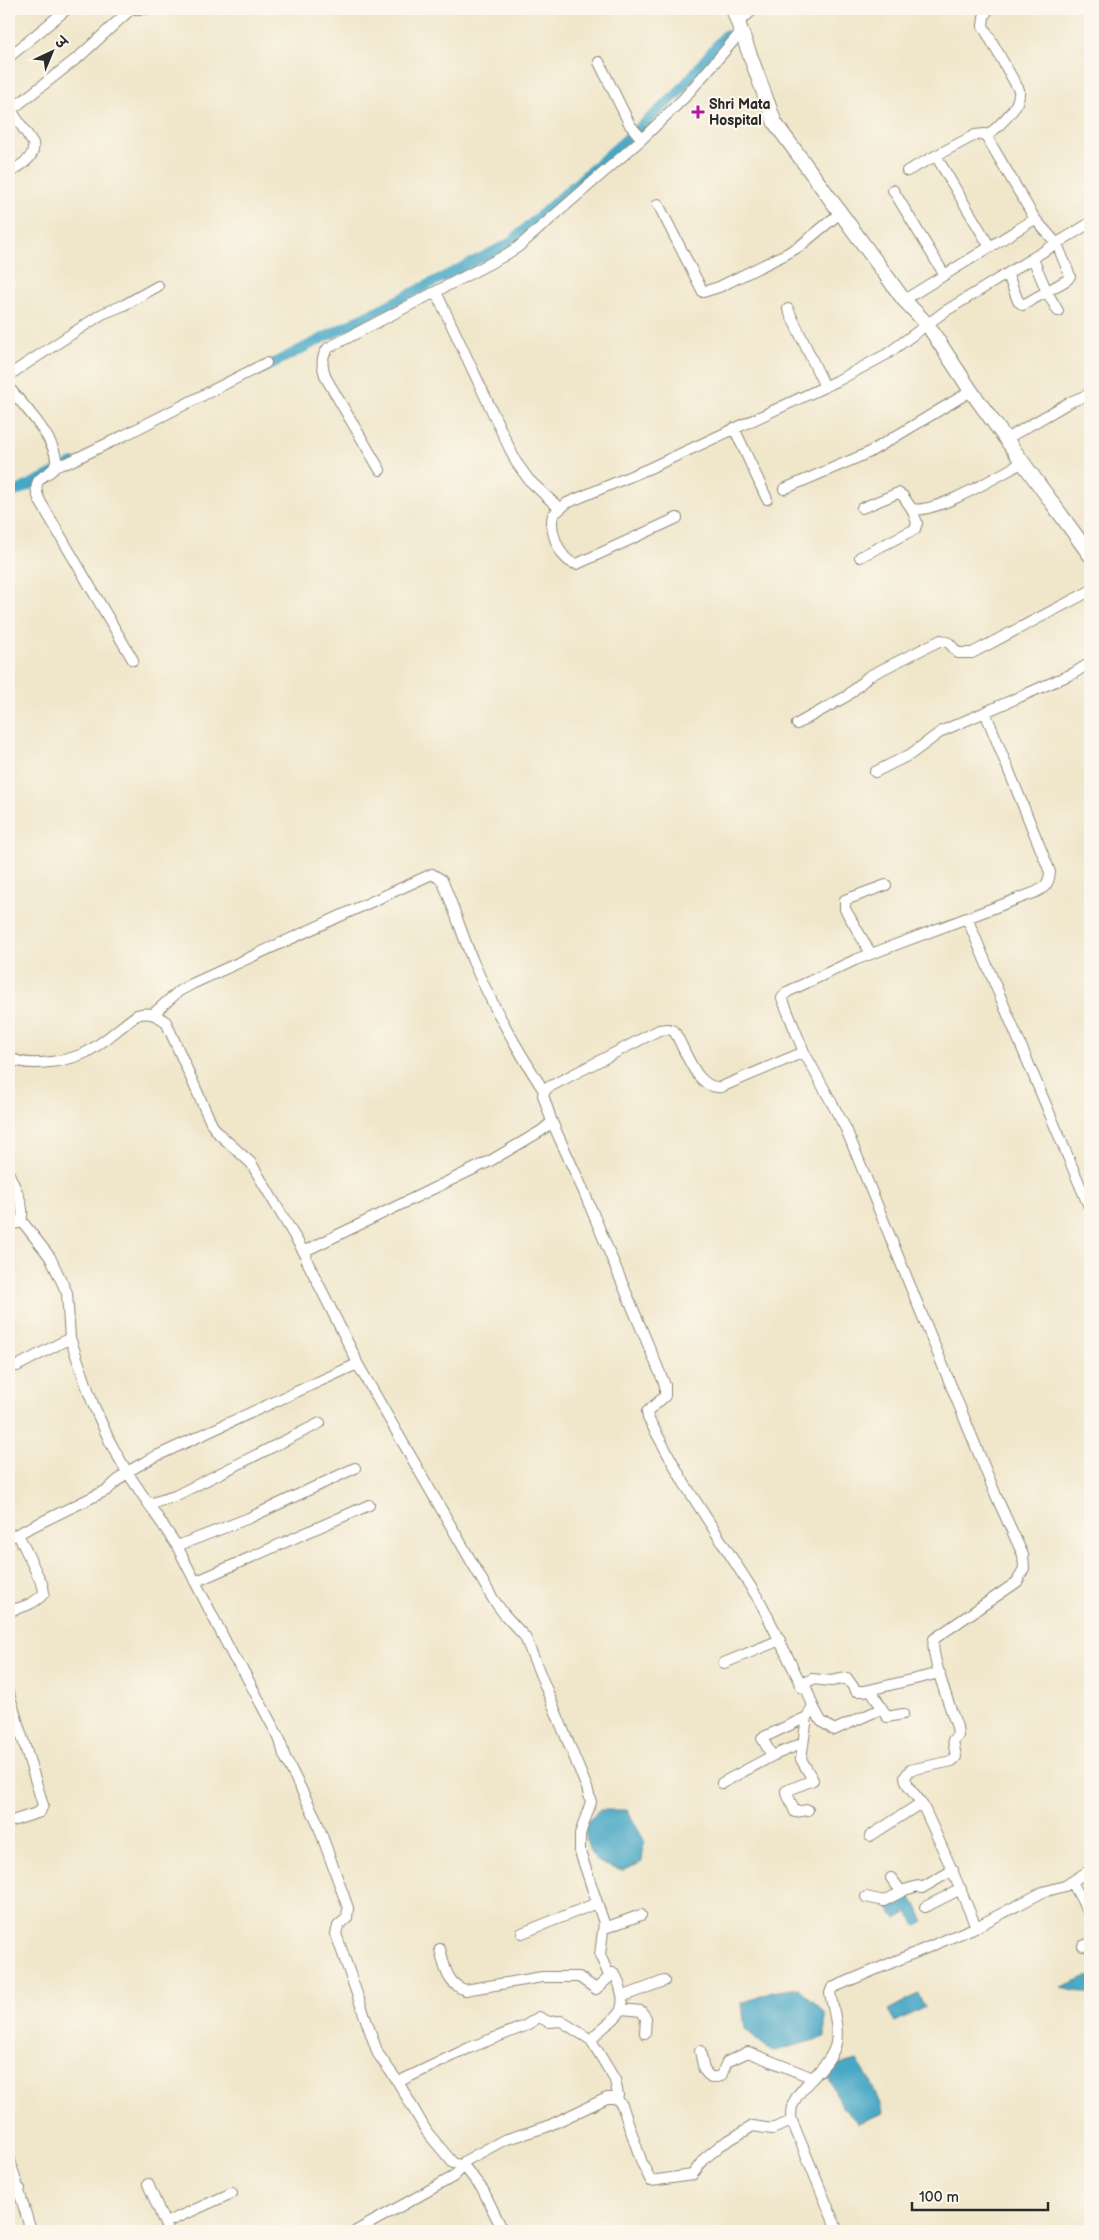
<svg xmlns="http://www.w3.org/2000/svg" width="1099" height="2240" viewBox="0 0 1099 2240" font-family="'Balsamiq Sans','Playpen Sans Deva',sans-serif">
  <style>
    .water { fill: #47a7c6; stroke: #396978 }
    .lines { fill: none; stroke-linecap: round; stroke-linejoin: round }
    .canal { stroke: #47a7c6; stroke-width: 10 }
    .street-casing { stroke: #8e887a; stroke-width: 12 }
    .secondary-casing { stroke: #8e887a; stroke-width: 16 }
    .street { stroke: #fff; stroke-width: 10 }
    .secondary { stroke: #fff; stroke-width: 14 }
    .poi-dot { fill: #b5179e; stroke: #fbf7ec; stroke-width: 2 }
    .labels { text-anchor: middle; stroke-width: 4.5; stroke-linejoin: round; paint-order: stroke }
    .poi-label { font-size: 14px; font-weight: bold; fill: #2b2b2b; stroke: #fbf7ec; text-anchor: start }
  </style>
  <rect width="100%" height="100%" fill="#fbf7ec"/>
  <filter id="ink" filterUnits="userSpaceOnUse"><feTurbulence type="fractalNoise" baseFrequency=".02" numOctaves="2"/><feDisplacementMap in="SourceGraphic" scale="10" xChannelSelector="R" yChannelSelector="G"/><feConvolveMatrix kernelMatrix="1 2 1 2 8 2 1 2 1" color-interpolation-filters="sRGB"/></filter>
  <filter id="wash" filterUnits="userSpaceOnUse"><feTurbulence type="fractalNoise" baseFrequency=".0096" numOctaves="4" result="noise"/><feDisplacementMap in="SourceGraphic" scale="20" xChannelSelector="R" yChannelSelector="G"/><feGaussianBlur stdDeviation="1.12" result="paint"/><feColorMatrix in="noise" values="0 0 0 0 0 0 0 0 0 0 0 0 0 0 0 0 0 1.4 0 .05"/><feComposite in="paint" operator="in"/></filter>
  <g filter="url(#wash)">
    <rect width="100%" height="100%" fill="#f0e6ca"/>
    <path class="water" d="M600,1810H627L644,1840L642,1862L623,1871C590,1861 590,1859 584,1825Z
      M905,1892L916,1904L924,1922L917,1926L908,1912L896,1919L885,1902Z
      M1090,1975V1994L1061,1987Z
      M799,1988L825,2013V2037L772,2052L745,2029L742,2003L772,1992Z
      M918,1994L925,2007L895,2022L888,2010Z
      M857,2060L868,2077L884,2113L858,2123L841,2106L825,2068Z"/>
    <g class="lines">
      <path class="canal" d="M258,371L508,244L677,94L725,35
        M9,495L73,463"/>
    </g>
  </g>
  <g filter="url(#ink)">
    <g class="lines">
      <defs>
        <path id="street" d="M136,9H145
          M738,23L754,9
          M9,57L67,9
          M599,62L630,125L642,139
          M9,107L33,143C36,159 20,165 9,173
          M11,110L80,56L131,9
          M987,137C999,124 1021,109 1019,90L983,26L984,17L988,9
          M936,156L990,247
          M907,171L975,135L985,134L1035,219L1057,244L1070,276L1067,280L1023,305L1018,301L1008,275
          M893,190L944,274
          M658,204L703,292L719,287L786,254L800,246L840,213
          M1033,259L1047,292L1058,311
          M436,292L516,462L529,480L559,508
          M904,300L1035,219
          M788,309L825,387
          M9,375L102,314L124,305L158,286
          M9,388C22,403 58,442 56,463C54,478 27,472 40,501L133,660
          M734,428L767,499
          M1006,439L1070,402L1090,394
          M55,465L67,463L125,435L266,363
          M380,470L326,378C322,366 320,359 328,348L502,257L518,247L642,139L684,98L741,32
          M784,489L868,453L971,391
          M862,508L898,493L903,496L912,509C936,514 999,475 1022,463
          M677,518L577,564C560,562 549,530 553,515L567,503L650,468L837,381L887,354L944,312L1090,223
          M860,557L915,529L917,523L912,509
          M797,724L847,696L869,676L941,640L949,643L958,653H972L1090,591
          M875,772L911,754L942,731L1074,673L1090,663
          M967,918L1090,1209
          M871,954L845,909V900L886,885
          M153,1014L179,991L192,984L432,874L442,880C453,906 462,933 472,959C492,1006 517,1049 544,1091
          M9,1057C26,1069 69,1061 87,1052C105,1042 120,1027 137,1015C149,1011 157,1015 166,1022L212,1125L219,1134L251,1163L305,1254
          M552,1122L584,1192L665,1385V1396L647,1412L648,1418L684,1483L761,1603L798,1678L806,1683L812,1679L831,1681L847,1678L856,1691H865L940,1673
          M9,1174C14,1186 29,1212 19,1223L9,1224
          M21,1220L50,1257L67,1293L70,1338
          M357,1363L493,1599L504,1614L525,1637L587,1788L591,1802L580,1834V1852L604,1923L600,1955L608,1973H614C619,1980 619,1984 621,1991C629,2018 605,2021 591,2040L615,2080L618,2095L616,2098
          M17,1366L70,1338L93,1404L110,1442L127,1472L177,1546L234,1658L244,1672L280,1740L284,1755L316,1819L348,1908L347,1918L338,1926L336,1934L378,2054L398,2082L427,2132L453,2163L464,2166
          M149,1504L175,1496L320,1423
          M9,1538L107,1490L127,1472L152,1458L355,1365L357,1363L355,1357L306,1259L307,1250L490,1161L541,1131L552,1122L543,1095L547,1088L659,1030L668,1029L674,1031C685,1048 696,1090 721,1087L804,1052
          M177,1546L249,1518L355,1468
          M195,1582L369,1505
          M9,1611C23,1607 35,1604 44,1593L43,1586L18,1534
          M724,1663L780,1640
          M800,1681L801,1687L807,1690L813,1706L807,1717L801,1759L813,1780L786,1791L795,1812L808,1810
          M871,1690L887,1717L903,1714
          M9,1694L43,1805L40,1812L9,1822
          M813,1706L821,1721L834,1730L881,1709
          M772,1756L762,1738L807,1717
          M722,1783L772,1756L803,1743
          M870,1836L921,1803
          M891,1878L901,1891L918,1886L922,1888L953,1870
          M1072,1882L1090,1915
          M866,1897L884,1901L905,1890
          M925,1907L961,1889
          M976,1927C959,1886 942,1846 923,1806C917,1795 907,1789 905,1777L910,1770L952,1761L956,1757L953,1740L958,1736L957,1727C951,1709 929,1653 934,1639L1017,1582L1024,1568L1023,1555L997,1498L846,1129L804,1052L782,998L787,992L855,960L1036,892C1046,887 1049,883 1050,872L985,712
          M605,1928L641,1915
          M522,1933L597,1903
          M1083,1946L1090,1943
          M440,1949C445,1967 446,1983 465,1990L542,1977H579L596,1989L614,1973
          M624,1996L664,1981
          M622,2009L641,2011L646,2018L645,2033
          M700,2051L704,2070L711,2078L721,2076L727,2062L748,2052L813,2078
          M398,2082L469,2048L525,2026L539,2017L549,2022L561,2021L591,2040
          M792,2121C784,2091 830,2073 836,2043C839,2027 833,2009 830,1993L832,1988L976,1927L1043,1892L1065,1886L1090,1870
          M9,2158L31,2231
          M148,2184L168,2231
          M9,2193L20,2189
          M165,2223L232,2193
          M356,2231L453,2177L464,2166
          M503,2231L483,2190L464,2166L465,2161L504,2140L546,2127L607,2098H616L622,2105L642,2163L651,2181L692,2175L705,2158L721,2145L753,2126L772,2129L792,2121L836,2227V2231"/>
        <path id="secondary" d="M733,9L775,123L904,300L927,324L971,391L1090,555"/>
      </defs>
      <use href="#street" class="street-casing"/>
      <use href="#secondary" class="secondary-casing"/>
      <use href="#street" class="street"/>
      <use href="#secondary" class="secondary"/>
    </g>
  </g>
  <path class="poi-dot" d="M695.5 104.5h5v5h5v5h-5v5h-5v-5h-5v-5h5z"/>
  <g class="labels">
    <g class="poi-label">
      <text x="709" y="109">Shri Mata<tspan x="709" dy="16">Hospital</tspan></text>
    </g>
  </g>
  <rect width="1099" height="2240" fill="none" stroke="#fbf7ec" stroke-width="30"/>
  <g transform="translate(52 52) rotate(44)" stroke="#fbf7ec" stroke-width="4" paint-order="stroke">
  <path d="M0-4L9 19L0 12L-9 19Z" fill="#2b2b2b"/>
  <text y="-8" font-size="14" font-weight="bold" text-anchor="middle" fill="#2b2b2b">उ</text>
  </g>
  <path d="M912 2202v8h136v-8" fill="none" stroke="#2b2b2b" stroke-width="2.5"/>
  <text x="919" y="2202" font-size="15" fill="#2b2b2b" stroke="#fbf7ec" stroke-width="4" paint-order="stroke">100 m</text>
</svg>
